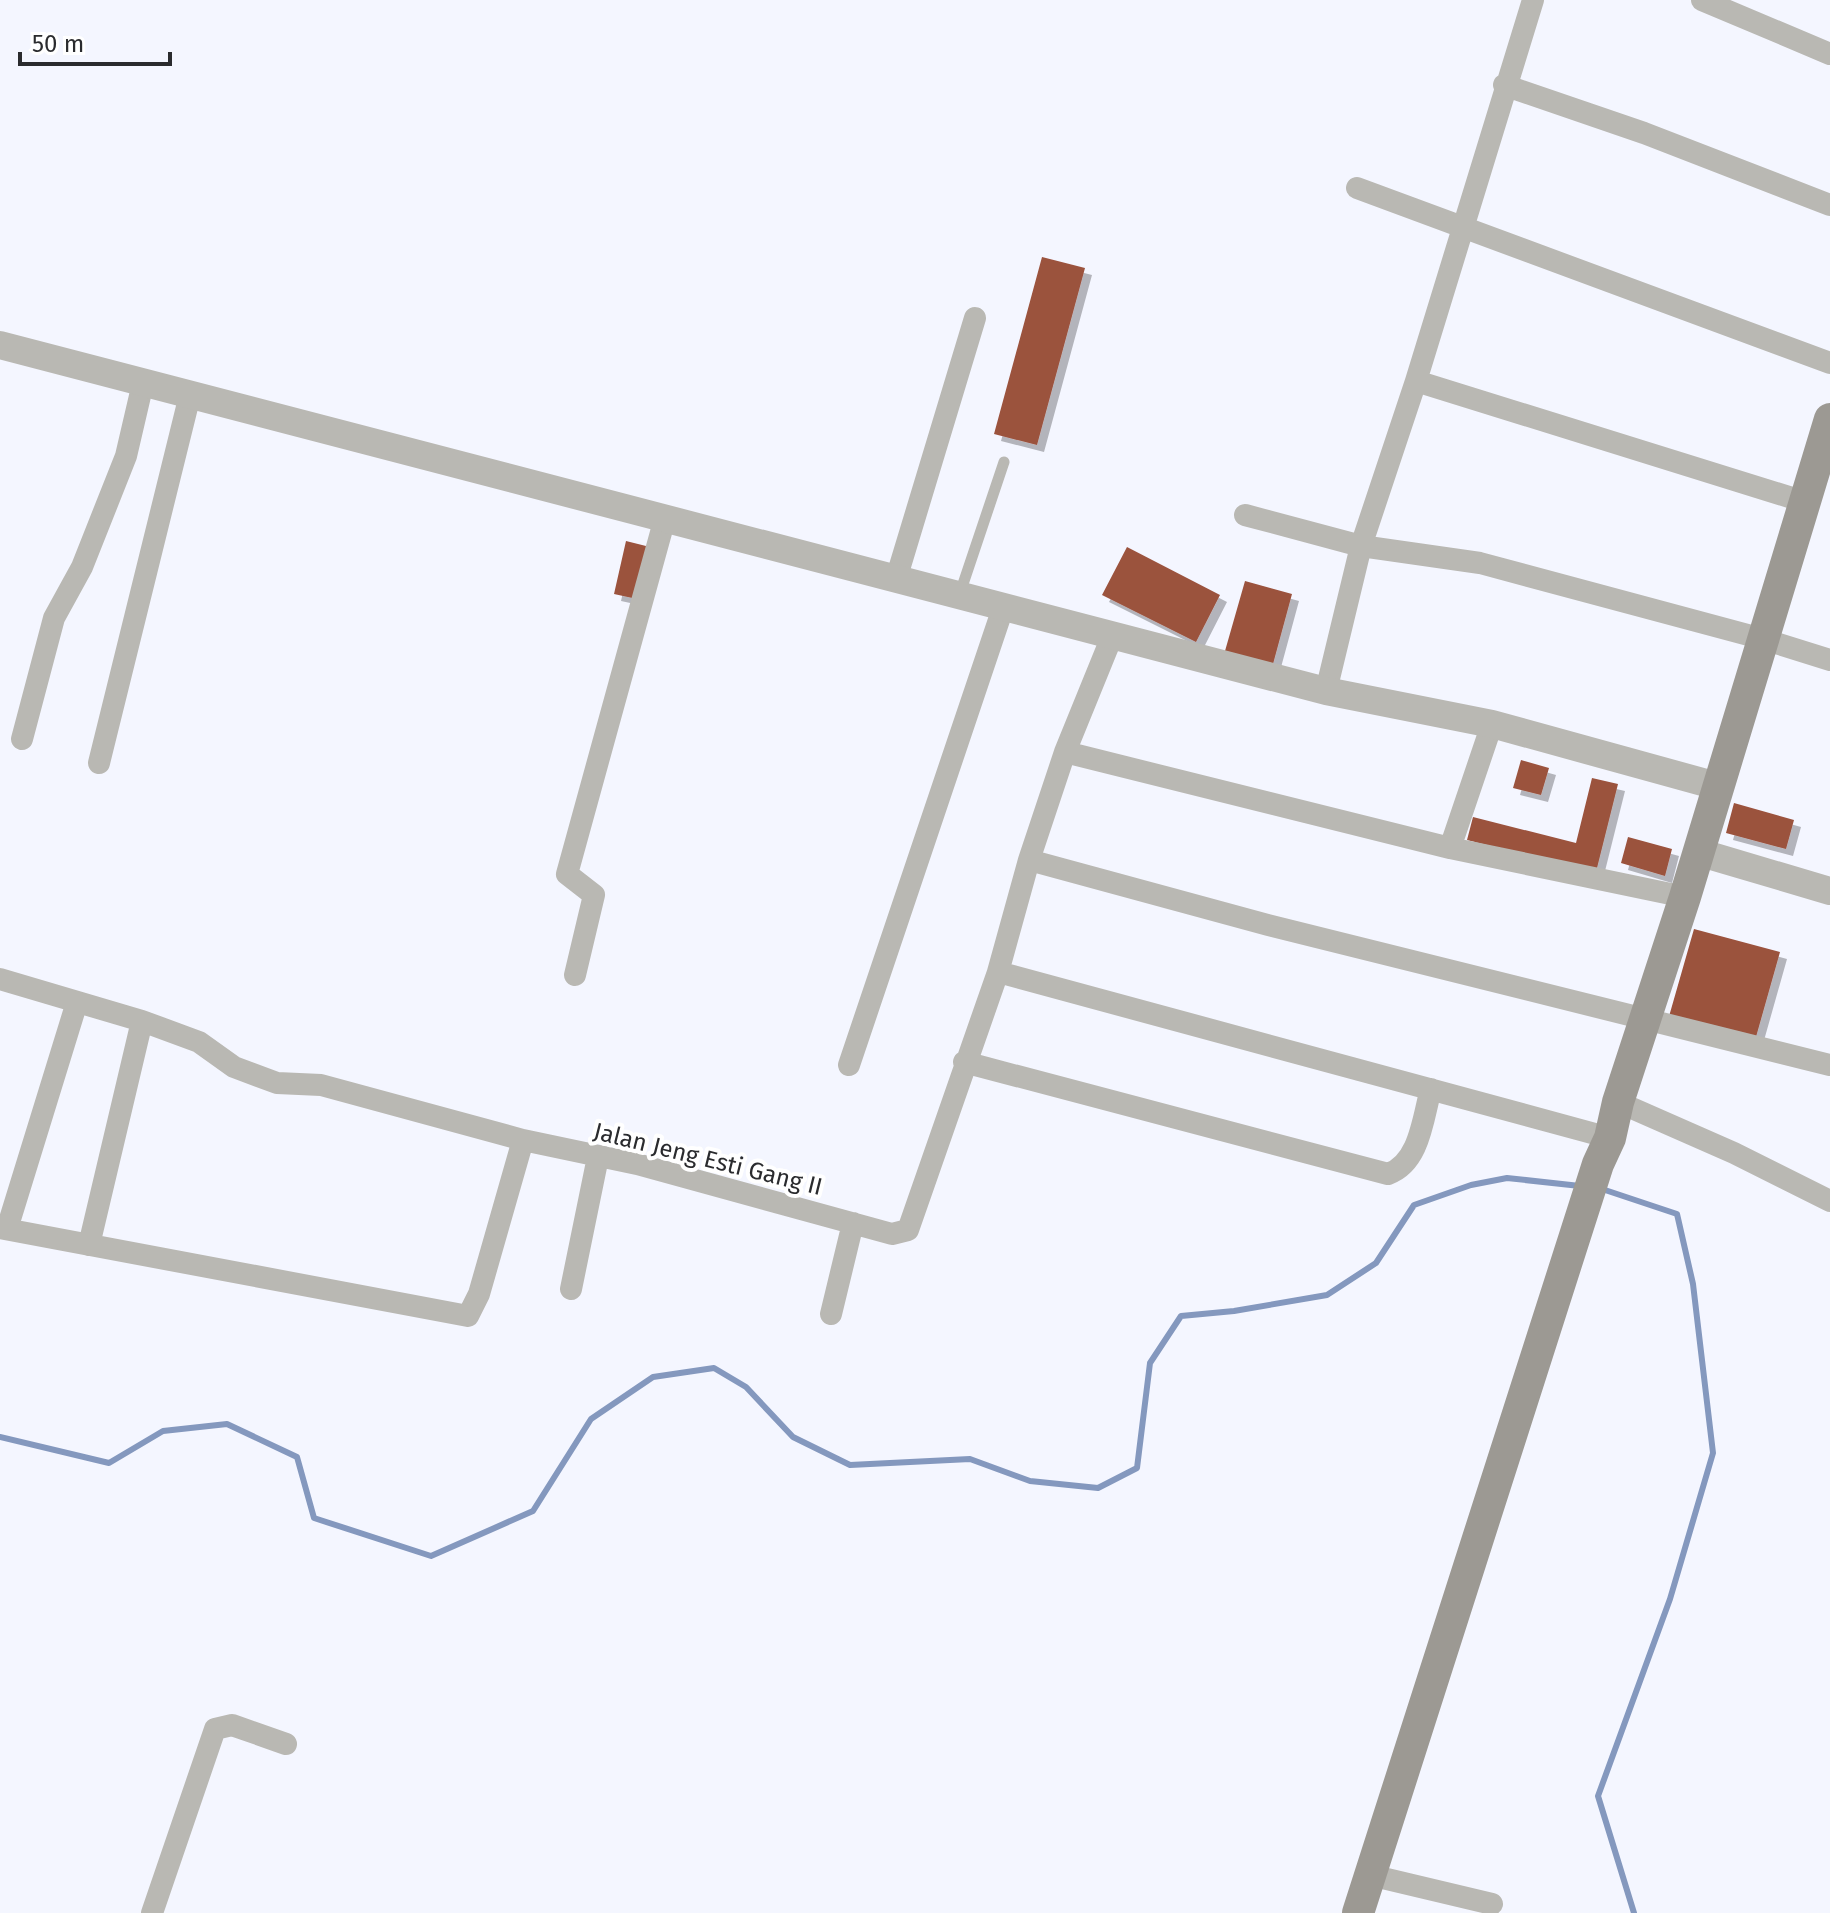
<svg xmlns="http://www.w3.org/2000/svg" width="1830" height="1913" viewBox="0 0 1830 1913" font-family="'Fira Sans',sans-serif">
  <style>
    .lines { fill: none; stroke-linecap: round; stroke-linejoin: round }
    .stream { stroke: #8498be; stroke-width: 6 }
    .building { fill: #9b523e; filter: url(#shadow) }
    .service { stroke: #b9b8b3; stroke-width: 11 }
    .minor { stroke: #b9b8b3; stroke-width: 22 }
    .tertiary { stroke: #b9b8b3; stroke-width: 28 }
    .secondary { stroke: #9c9993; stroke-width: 32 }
    .labels { text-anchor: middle; stroke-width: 8; stroke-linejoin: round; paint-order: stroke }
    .street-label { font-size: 24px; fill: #2a2b2e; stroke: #fff }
  </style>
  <defs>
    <filter id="shadow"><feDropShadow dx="7" dy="7" stdDeviation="0" flood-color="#0004"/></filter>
  </defs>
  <rect width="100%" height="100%" fill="#f4f6ff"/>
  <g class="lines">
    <path class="stream" d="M1599,1188L1677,1214L1693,1284L1713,1453L1670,1599L1598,1796L1634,1913
      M0,1437L109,1463L163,1431L227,1424L297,1457L314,1518L431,1556L533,1511L591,1419L653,1377L714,1368L746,1387L793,1437L850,1465L970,1459L1030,1481L1098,1488L1137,1468L1150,1363L1181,1316L1234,1311L1327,1295L1376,1263L1414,1205L1471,1185L1507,1178L1580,1186"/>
  </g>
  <path class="building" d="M1042,257L1085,268L1037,445L994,434Z
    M626,541L650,547L637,599L614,594Z
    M1127,547L1220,595L1196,642L1102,595Z
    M1245,581L1292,594L1273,664L1225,651Z
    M1521,760L1549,768L1541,795L1513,788Z
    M1592,778L1618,784L1596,872L1467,840L1473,817L1576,843Z
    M1734,803L1794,820L1786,849L1726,833Z
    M1628,837L1672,849L1665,876L1621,863Z
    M1694,929L1780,952L1754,1044L1668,1020Z"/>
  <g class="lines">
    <path class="service" d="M960,593L1004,462"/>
    <path class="minor" d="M1702,0L1830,54
      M1504,85L1644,133L1830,205
      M1357,188L1830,363
      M1416,381L1805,502
      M1245,515L1361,546L1480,563L1763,639L1830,660
      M897,576L975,318
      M1326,691L1361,546L1416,381L1533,0
      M22,739L54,618L82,567L126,456L143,383
      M1065,752L1450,848L1685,897
      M99,763L190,395
      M1450,848L1492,724
      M1029,860L1268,925L1830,1065
      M998,972L1610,1138
      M575,975L594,895L567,874L665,518
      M0,979L142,1021L89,1245
      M142,1021L199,1042L234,1067L277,1083L321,1085L523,1140
      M964,1062L1388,1174C1420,1163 1423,1117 1431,1089
      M849,1065L1004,605
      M1618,1102L1734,1153L1830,1201
      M0,1228L468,1316L479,1294L523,1140L637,1164L892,1234L908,1230L998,972L1029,860L1065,752L1113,634
      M7,1229L77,1002
      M571,1289L598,1157
      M831,1314L853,1223
      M1370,1875L1492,1904
      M152,1913L215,1729L232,1725L286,1744"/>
    <path class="tertiary" d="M0,345L1326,691L1492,724L1717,786
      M1698,852L1830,891"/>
    <path class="secondary" d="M1358,1913L1598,1164L1610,1138L1618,1102L1685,897L1830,419"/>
  </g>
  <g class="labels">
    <g class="street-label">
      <text transform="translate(708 1159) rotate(14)" y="8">Jalan Jeng Esti Gang II</text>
    </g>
  </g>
  <path d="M20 52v12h150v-12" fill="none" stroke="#2a2b2e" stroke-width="4"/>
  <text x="32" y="52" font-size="24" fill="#2a2b2e" stroke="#ffffff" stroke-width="6" paint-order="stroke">50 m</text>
</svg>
